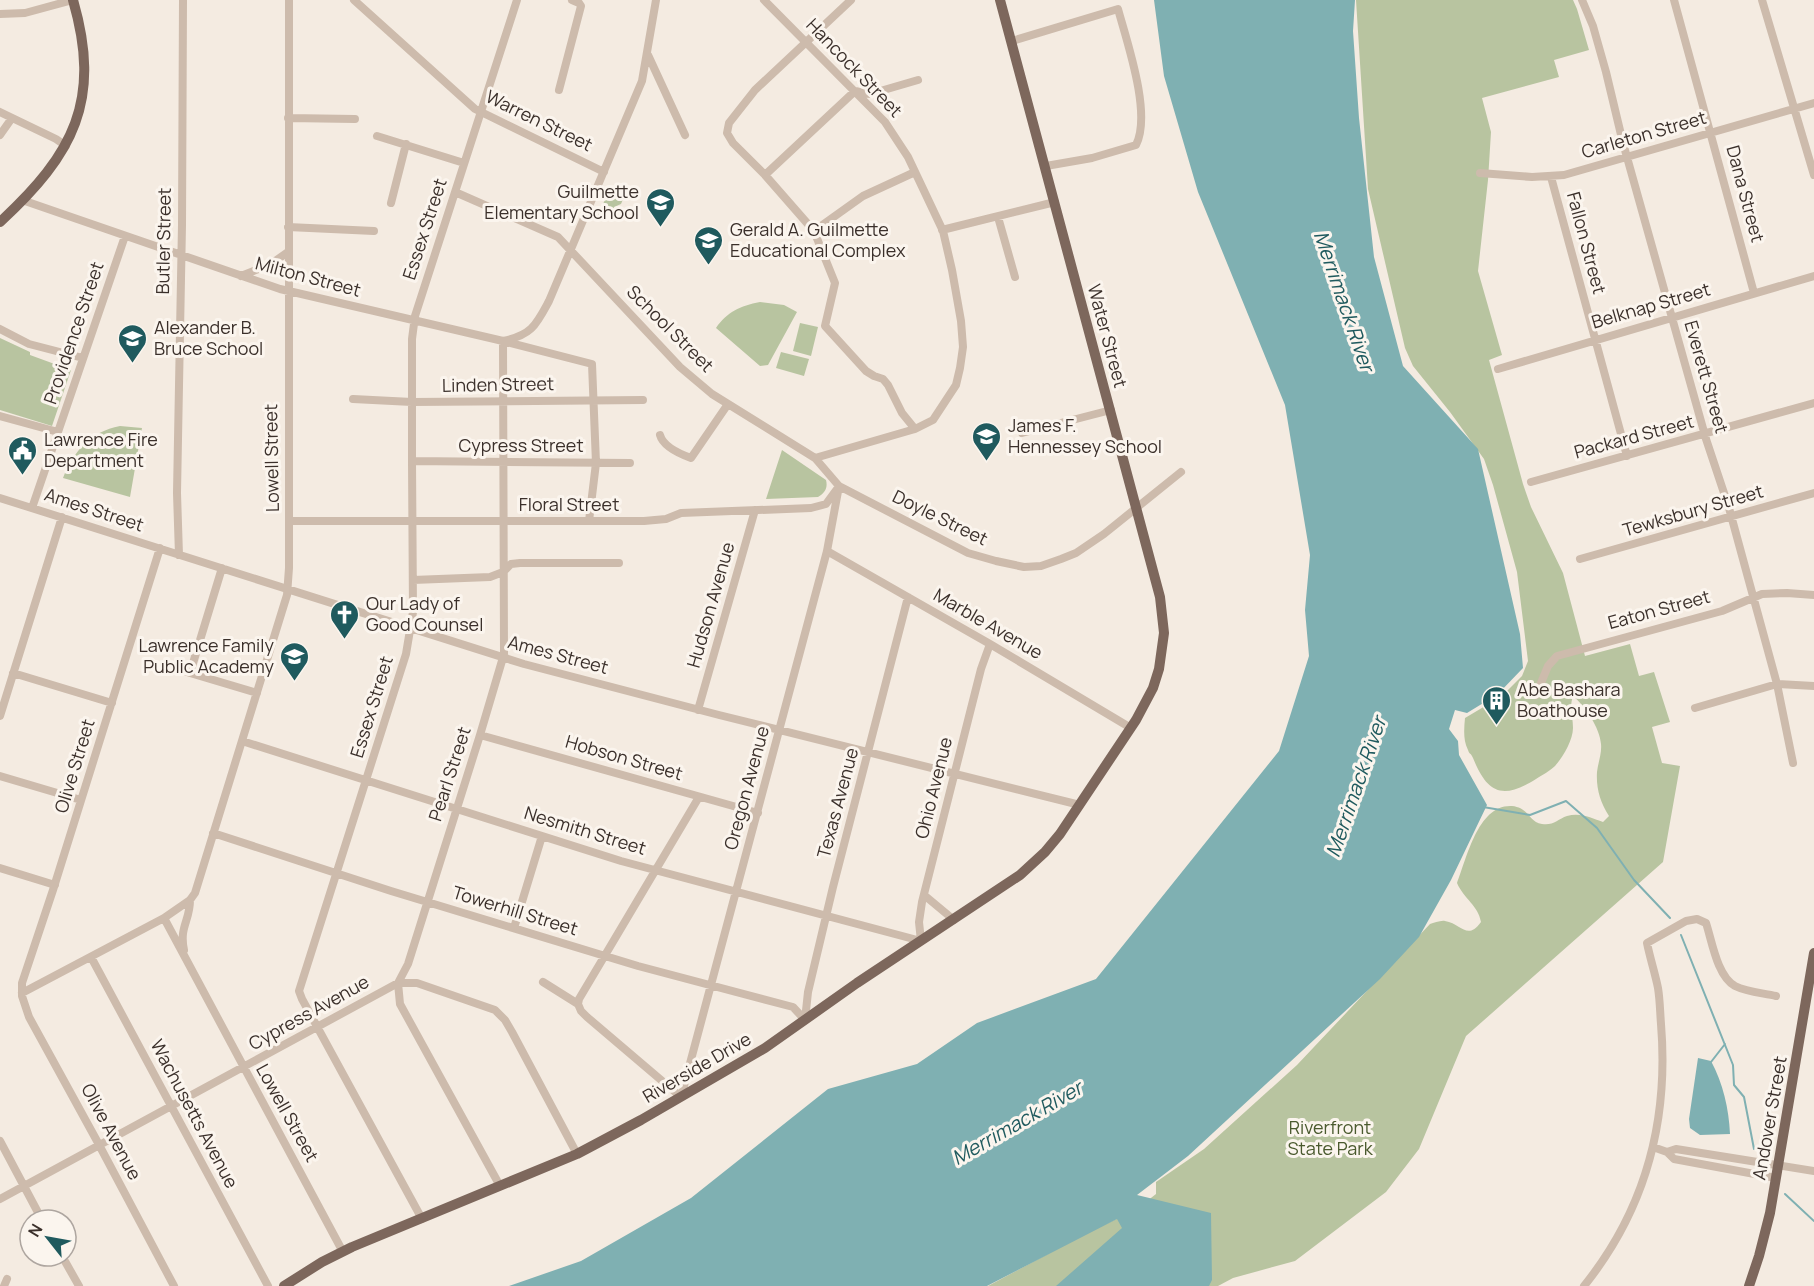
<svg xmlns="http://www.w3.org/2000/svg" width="1814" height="1286" viewBox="0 0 1814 1286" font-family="Manrope,sans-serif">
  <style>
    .green { fill: #b8c4a0 }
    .water { fill: #7fb0b2 }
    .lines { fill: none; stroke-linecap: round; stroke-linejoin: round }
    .stream { stroke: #7fb0b2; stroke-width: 2 }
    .minor { stroke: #cdbbac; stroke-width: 8 }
    .major { stroke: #7d675c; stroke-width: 10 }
    .labels { text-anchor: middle; stroke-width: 6; stroke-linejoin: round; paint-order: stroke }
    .street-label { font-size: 18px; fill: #3b302b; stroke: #fbf5ee }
    .poi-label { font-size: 18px; fill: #3b302b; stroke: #fbf5ee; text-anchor: start }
    .park-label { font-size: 18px; fill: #4a5a2e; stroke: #fbf5ee }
    .water-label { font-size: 20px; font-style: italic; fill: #1f5a5e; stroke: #fbf5ee }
  </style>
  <rect width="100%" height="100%" fill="#f4ebe1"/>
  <path class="green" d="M1356,0H1573L1577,9L1589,50L1554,60L1559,77L1482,98L1491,132L1488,180L1478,271L1502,355L1489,360L1523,484L1531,507L1563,573L1585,656L1630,644L1639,676L1654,672L1670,722L1652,727L1662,763L1680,766L1663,862L1466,1036L1419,1149L1386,1192L1295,1261L1233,1278L1218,1286H988L1085,1234L1137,1209L1156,1194V1182L1204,1149L1297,1065L1430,924C1434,923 1441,920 1445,921C1462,924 1467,941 1481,922C1478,905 1464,899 1457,883C1467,858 1478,804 1512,806C1530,808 1528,822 1542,824C1553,826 1558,819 1567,816C1580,812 1592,818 1603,822L1609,816C1600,802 1596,788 1597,772C1598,763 1602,753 1601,744C1600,728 1585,706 1573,696C1569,707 1573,717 1573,728C1573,740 1563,757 1555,766C1550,771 1542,775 1536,779C1501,801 1487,792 1473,758C1470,751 1470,756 1468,750C1463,740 1464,729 1465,718L1502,696L1522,676L1528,661L1517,572L1493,485L1484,459L1450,412L1413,366L1405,348L1368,189Z
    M609,191L624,197L621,204L614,207L616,214L613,222L598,215Z
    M760,302L784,305L797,312L768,365L760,366L716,328C727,312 740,306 760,302Z
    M800,323L818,327L811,356L793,351Z
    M0,338L30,352V355L71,370L52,426L0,410Z
    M781,352L809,359L804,376L776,368Z
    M120,426L142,428L130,497L63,478C74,451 90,432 120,426Z
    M782,450L826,480C828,488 825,493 818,497L766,499Z"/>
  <path class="water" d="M1154,0H1355L1353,31L1359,118L1374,257L1403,366L1478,449L1520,634L1523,668L1498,694L1467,713L1455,710L1449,729L1458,741L1459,755L1487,805L1451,880L1419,937L1380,979L1188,1156L1137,1195L1211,1213L1212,1280L1209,1286H1056L1122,1228L1117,1219L987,1286H509L581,1261L691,1198L828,1089L917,1064L977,1023L1096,979L1279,751L1309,656L1305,610L1310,555L1285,405L1198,192L1164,76Z
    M1698,1058L1711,1061C1723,1083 1729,1109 1730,1134L1700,1135L1690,1128L1689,1119Z"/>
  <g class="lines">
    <path class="stream" d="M1483,807L1530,815L1566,801L1597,828L1634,880L1670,918
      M1681,935L1733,1065L1734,1085L1744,1097L1754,1149
      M1711,1062L1725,1044
      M1785,1194L1814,1221"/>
    <path class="minor" d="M289,0V568L287,595L195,893L190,900L164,918L343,1252
      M354,0L475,109L604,172
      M764,0L885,122L908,157L943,231L952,270L961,321L963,347L960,368L956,385L933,420L915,429L815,458
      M851,0L755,90L729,123L727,133L733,143L765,175L814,231L835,283L825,326L866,371L874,376L883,379L888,385L902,413L915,429
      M1582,0L1593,26L1606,72L1623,143L1706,439L1729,508L1777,684L1793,763
      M1674,0L1754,293
      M1762,0L1814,175
      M0,14L25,13L73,0
      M1012,41L1118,9C1127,42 1152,114 1136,145L1092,158L1046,166
      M648,55L685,135
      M559,90L581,6L579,3L572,0
      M0,112L56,139L66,146
      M288,118L355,119
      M0,135L12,118
      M377,136L464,163
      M1480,173L1532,177L1564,175L1814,103
      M765,175L855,91L870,94L918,80
      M1551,177L1627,456
      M455,192L558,237L680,367L712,394L815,458L839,486L968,553L996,561L1024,567L1041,566L1061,559L1076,553L1104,534L1181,472
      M22,200L280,289L503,341L592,364L596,463L589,521
      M391,203L406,144
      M998,217L1015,277
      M288,227L374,231
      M942,230L1055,202
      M814,231L863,196L915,172
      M241,276L271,264L288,252
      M0,329L29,344L83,358
      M1498,369L1814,276
      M353,399L412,402L643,400
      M0,416L58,432
      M1022,433L1111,410
      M660,435C663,446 680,454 691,458L728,404
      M412,461L630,463
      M1531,482L1814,403
      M0,498L524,664L719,715L1080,805
      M32,508L125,236
      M289,521H644L666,519L681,513L811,508L826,504L837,489
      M160,548L53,890L22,983V996L29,1017L97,1141L174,1286
      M827,551L990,644L1131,728
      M179,555L177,493L182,225L183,0
      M1580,559L1814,493
      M222,568L190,673L257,693
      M413,580L490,577L503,572L511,564L520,563H619
      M170,666L190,673
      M13,673L112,703
      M1536,695L1548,666L1557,656L1722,611L1762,594L1787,593L1814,595
      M1695,708L1777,684L1814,686
      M698,710L755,510
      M0,716L62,517
      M480,735L758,813
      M242,741L621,861L921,941L919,922L922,902L981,669L990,644
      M0,776L81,800
      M213,833L391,891L638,966L793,1007L805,1020
      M0,868L55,885
      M924,895L954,920
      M514,928L542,836
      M184,950C179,927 190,921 190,900
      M91,957L268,1286
      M543,982L578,1004L581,1011L587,1017L681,1097L827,551L839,486
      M22,993L164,918
      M578,1004L579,999L699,797
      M805,1020L808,992L833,887L908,597
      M0,1141L42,1220
      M1653,1147L1667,1152L1674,1159L1776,1178
      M1667,1152L1676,1149L1814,1171
      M500,1186L400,1004L398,983L408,964L480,735L504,654L503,341C532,335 536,325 549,301L642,81L656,0
      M0,1199L398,983H417L495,1010L505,1020L512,1032L577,1154
      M422,1219L302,999L299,991L406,654L413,612L412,461V339L415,316L517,0
      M62,1256L79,1286
      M4,1286L7,1279
      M1584,1286C1646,1209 1669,1122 1661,1024C1660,1012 1660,1000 1658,988C1655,973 1650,958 1647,943L1686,921L1697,919L1706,923C1712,941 1717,976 1735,986C1747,992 1763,993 1776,996"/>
    <path class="major" d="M0,222C74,154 102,100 73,0
      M284,1286L322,1262L352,1247L577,1154L641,1120L765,1048L857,983L1020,875L1045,852L1060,834L1136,720L1153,688L1159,669L1164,633L1160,597L1000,0
      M1749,1286L1759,1256L1770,1213L1814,953"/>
  </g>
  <defs>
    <symbol id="school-pin" viewBox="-11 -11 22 30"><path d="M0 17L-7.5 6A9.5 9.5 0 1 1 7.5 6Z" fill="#1f5a5e" stroke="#fbf5ee"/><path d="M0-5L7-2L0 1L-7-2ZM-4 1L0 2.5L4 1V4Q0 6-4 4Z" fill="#fff"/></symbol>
    <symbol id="civic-pin" viewBox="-11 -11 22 30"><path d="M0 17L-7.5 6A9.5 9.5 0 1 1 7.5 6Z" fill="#1f5a5e" stroke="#fbf5ee"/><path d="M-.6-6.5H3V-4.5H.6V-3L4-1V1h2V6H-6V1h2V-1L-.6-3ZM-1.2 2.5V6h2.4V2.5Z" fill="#fff"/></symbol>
    <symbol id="church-pin" viewBox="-11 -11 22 30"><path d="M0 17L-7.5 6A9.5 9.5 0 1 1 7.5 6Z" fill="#1f5a5e" stroke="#fbf5ee"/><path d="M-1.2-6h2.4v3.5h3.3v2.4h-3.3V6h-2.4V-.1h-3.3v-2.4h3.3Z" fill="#fff"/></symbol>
    <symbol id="building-pin" viewBox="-11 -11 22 30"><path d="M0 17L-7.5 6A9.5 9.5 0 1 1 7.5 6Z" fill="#1f5a5e" stroke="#fbf5ee"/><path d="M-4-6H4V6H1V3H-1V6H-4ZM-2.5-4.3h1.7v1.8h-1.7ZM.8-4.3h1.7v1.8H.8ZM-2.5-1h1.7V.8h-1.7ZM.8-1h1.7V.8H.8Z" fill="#fff"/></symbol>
  </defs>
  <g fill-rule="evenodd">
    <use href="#school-pin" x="644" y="186" width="33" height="45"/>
    <use href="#school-pin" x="692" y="224" width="33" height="45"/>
    <use href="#school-pin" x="116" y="322" width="33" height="45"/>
    <use href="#school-pin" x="970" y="420" width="33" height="45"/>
    <use href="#civic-pin" x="6" y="434" width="33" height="45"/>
    <use href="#church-pin" x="328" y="598" width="33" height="45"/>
    <use href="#school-pin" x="278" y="640" width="33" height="45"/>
    <use href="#building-pin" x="1480" y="684" width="33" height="45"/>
  </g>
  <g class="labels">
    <g class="street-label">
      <text transform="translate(854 68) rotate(46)" y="6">Hancock Street</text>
      <text transform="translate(539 121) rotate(26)" y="6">Warren Street</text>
      <text transform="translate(1644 135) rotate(-16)" y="6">Carleton Street</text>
      <text transform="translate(1745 194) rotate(75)" y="6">Dana Street</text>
      <text transform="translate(425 229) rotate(-72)" y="6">Essex Street</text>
      <text transform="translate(164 241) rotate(-89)" y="6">Butler Street</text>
      <text transform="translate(1586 243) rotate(75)" y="6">Fallon Street</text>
      <text transform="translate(308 277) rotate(15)" y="6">Milton Street</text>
      <text transform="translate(1651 306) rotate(-16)" y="6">Belknap Street</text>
      <text transform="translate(670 329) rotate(45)" y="6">School Street</text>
      <text transform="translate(74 333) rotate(-71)" y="6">Providence Street</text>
      <text transform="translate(1107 336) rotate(75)" y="6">Water Street</text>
      <text transform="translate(1706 377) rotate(74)" y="6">Everett Street</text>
      <text transform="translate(498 385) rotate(-1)" y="6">Linden Street</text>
      <text transform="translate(1634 437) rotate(-15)" y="6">Packard Street</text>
      <text x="521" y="452">Cypress Street</text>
      <text transform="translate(272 458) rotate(-91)" y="6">Lowell Street</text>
      <text x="569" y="511">Floral Street</text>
      <text transform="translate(94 510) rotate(18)" y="6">Ames Street</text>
      <text transform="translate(1693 511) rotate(-16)" y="6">Tewksbury Street</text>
      <text transform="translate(940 518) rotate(26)" y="6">Doyle Street</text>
      <text transform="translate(711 605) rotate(-74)" y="6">Hudson Avenue</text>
      <text transform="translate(1659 610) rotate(-15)" y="6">Eaton Street</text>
      <text transform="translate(988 624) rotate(30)" y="6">Marble Avenue</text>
      <text transform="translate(558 655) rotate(15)" y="6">Ames Street</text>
      <text transform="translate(372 707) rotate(-73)" y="6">Essex Street</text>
      <text transform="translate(624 758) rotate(16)" y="6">Hobson Street</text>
      <text transform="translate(75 766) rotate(-73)" y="6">Olive Street</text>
      <text transform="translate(450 774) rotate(-72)" y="6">Pearl Street</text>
      <text transform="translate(747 788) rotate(-75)" y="6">Oregon Avenue</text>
      <text transform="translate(934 788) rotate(-76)" y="6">Ohio Avenue</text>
      <text transform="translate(838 803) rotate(-75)" y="6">Texas Avenue</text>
      <text transform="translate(585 831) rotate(17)" y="6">Nesmith Street</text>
      <text transform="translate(515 911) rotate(17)" y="6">Towerhill Street</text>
      <text transform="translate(309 1013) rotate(-29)" y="6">Cypress Avenue</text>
      <text transform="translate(697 1068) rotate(-30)" y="6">Riverside Drive</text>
      <text transform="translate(287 1113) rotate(61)" y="6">Lowell Street</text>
      <text transform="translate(194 1114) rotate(62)" y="6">Wachusetts Avenue</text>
      <text transform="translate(1770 1118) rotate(-80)" y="6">Andover Street</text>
      <text transform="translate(111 1132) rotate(62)" y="6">Olive Avenue</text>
    </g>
    <g class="poi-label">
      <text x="639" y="198" text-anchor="end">Guilmette<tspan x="639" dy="21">Elementary School</tspan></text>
      <text x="730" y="236">Gerald A. Guilmette<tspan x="730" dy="21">Educational Complex</tspan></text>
      <text x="154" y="334">Alexander B.<tspan x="154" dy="21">Bruce School</tspan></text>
      <text x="1008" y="432">James F.<tspan x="1008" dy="21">Hennessey School</tspan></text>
      <text x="44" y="446">Lawrence Fire<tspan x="44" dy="21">Department</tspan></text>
      <text x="366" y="610">Our Lady of<tspan x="366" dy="21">Good Counsel</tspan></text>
      <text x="274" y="652" text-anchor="end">Lawrence Family<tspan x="274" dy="21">Public Academy</tspan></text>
      <text x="1517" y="696">Abe Bashara<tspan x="1517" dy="21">Boathouse</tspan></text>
    </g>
    <g class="park-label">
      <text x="1330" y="1134">Riverfront<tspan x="1330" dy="21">State Park</tspan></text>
    </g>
    <g class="water-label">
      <text transform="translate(1344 301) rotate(71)" y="7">Merrimack River</text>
      <text transform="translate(1356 787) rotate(-71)" y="7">Merrimack River</text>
      <text transform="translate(1017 1123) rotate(-30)" y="7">Merrimack River</text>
    </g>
  </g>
  <g transform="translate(48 1238) rotate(301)"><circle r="28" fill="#fbf5ee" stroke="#aea6a0" stroke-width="1.5"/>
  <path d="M0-4.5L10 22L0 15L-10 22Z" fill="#1f5a5e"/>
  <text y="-9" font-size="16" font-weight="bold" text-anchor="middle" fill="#3b302b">N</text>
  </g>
</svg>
